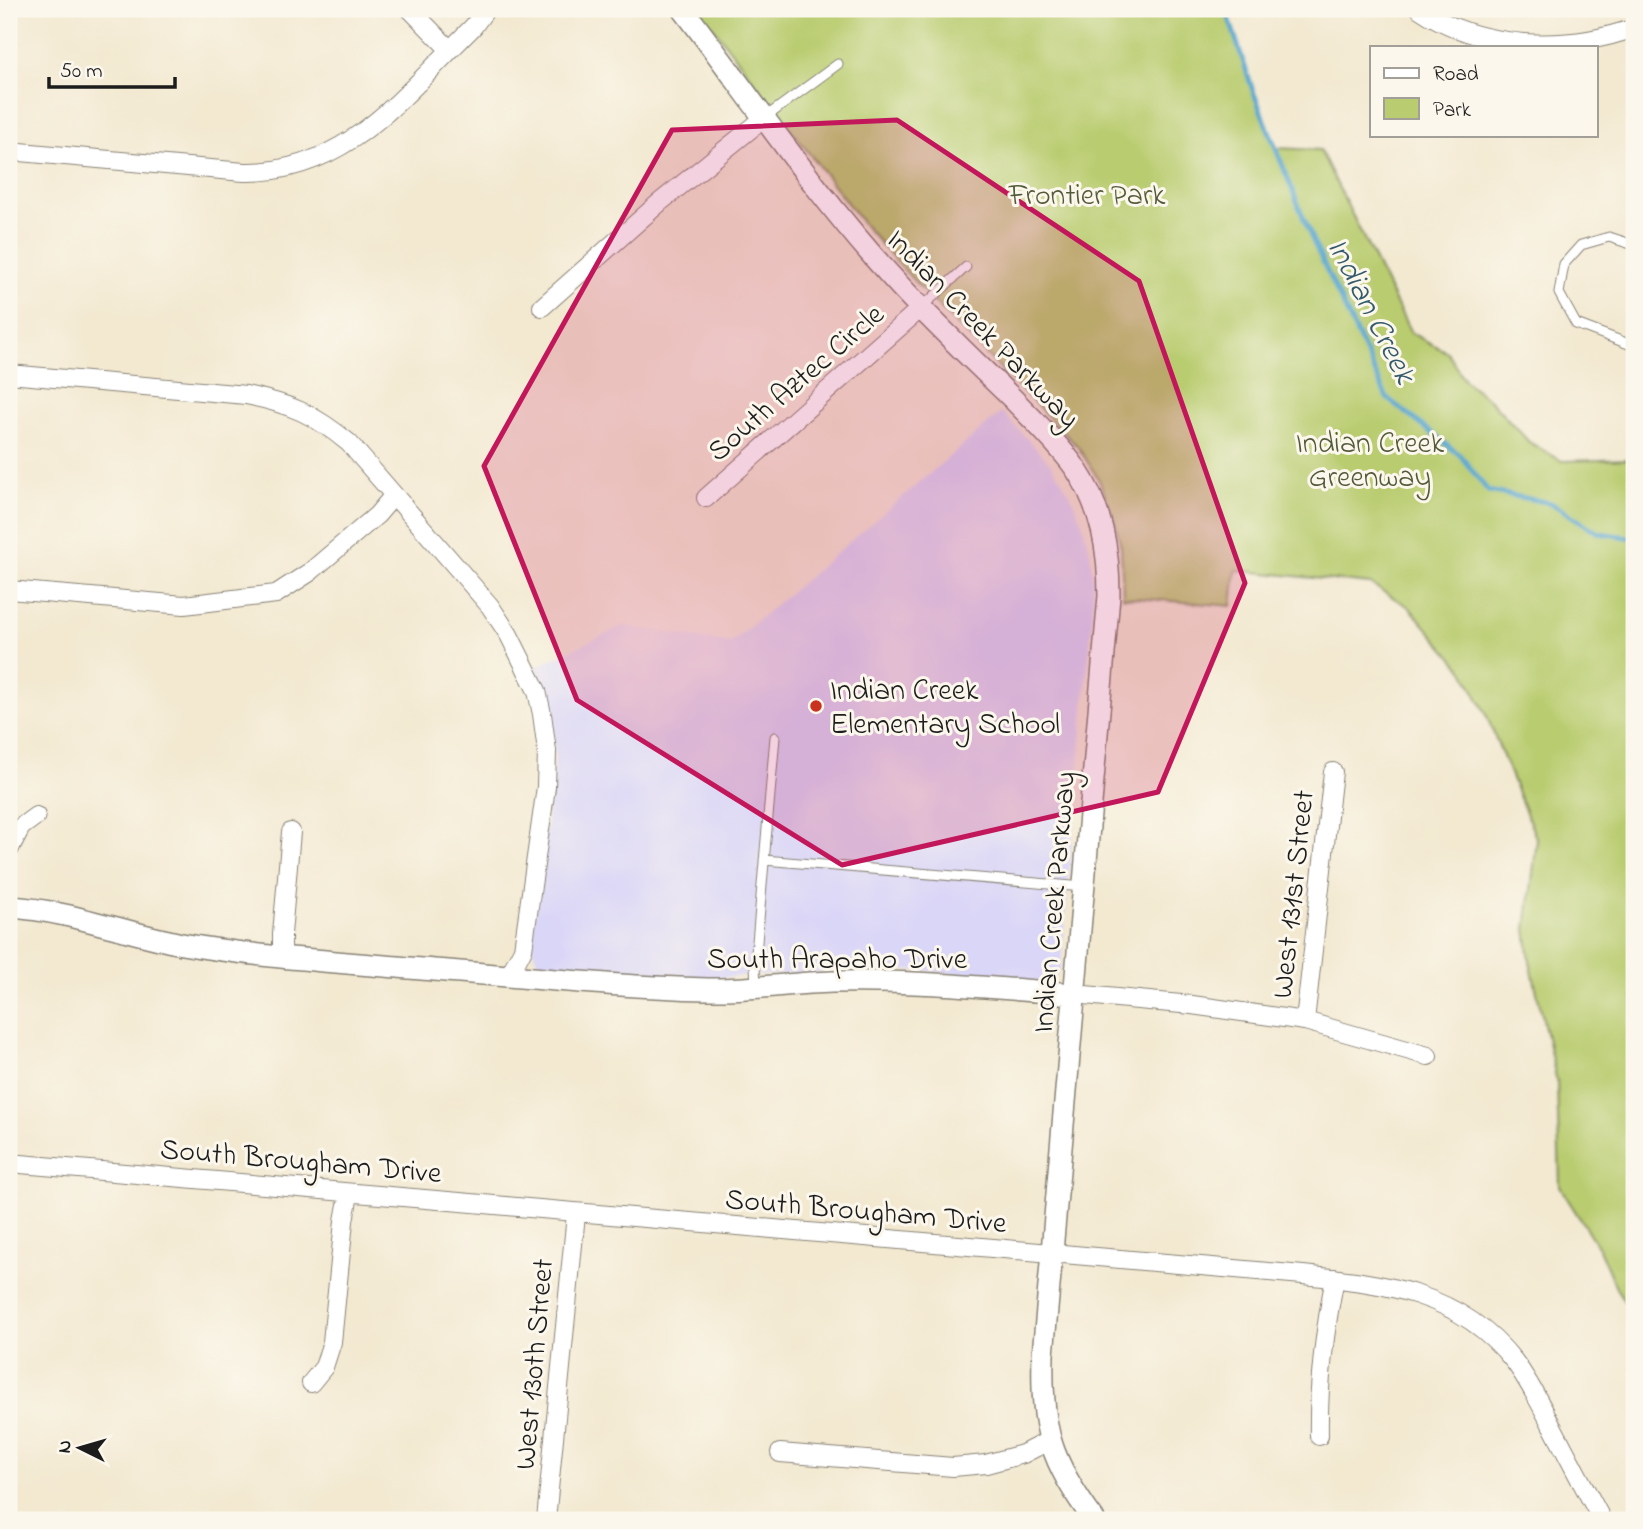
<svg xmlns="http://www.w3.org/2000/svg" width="1643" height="1529" viewBox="0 0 1643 1529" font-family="'Indie Flower',sans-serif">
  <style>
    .built { fill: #dad6f7 }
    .green { fill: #b9cc70; stroke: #6a7446; stroke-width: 2 }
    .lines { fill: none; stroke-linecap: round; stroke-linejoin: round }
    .stream { stroke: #50a3cc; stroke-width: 5 }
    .service-casing { stroke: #888276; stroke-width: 11 }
    .minor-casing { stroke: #888276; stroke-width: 20 }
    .tertiary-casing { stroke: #888276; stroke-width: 24 }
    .service { stroke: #fff; stroke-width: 9 }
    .minor { stroke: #fff; stroke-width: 18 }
    .tertiary { stroke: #fff; stroke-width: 21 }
    .marked { fill: #c2185b; fill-opacity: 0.2; stroke: #c2185b; stroke-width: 5; stroke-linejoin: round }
    .poi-dot { fill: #c8321e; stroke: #fbf7ec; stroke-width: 2.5 }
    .labels { text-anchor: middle; stroke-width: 6; stroke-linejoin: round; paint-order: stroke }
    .park-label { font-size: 30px; fill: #535a39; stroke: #fbf7ec }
    .street-label { font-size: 30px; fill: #1c1c1c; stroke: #fbf7ec }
    .poi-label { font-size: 30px; fill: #1c1c1c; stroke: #fbf7ec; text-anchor: start }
    .water-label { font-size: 32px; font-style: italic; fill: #33596b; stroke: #fbf7ec }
  </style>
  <rect width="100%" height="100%" fill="#fbf7ec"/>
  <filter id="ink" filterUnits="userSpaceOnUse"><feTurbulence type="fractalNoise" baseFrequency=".0143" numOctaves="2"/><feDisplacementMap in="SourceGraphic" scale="14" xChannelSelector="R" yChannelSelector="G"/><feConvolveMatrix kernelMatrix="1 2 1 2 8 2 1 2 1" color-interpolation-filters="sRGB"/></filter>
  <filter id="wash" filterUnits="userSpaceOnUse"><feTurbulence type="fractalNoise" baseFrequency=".00686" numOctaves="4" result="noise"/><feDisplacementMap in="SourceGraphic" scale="28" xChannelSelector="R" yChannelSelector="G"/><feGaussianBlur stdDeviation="1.57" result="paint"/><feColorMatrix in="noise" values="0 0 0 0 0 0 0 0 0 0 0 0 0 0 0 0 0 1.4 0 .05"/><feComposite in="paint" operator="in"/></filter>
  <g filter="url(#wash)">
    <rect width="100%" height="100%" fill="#f3e9d1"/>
    <path class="built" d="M1002,412L1050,463L1069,492L1082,522L1090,551L1093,579V608L1061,967L1056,977L1040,983L929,971L874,969L712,978L665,977L553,969L537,961L531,945L555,758L553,721L535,667L623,626L731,643Z"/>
    <path class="green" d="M699,9H1226L1253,91L1276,148L1320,150L1411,333L1447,352L1465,381L1491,401L1529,442L1562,461L1634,459V1316L1616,1288L1599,1249L1560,1187L1557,1082L1530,961L1526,929L1537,840L1485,712L1464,671L1409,607L1370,584L1236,570L1232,606L1123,597L1121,547L1114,518L1099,480L1078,447L915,282L864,225Z"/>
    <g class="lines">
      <path class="stream" d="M1226,9L1253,91L1312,239L1387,398L1460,455L1488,491L1551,503L1599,533L1634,538"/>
    </g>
  </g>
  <g filter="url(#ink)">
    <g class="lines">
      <defs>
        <path id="service" d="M763,119L838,64
          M1634,245L1609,237L1581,245L1564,264L1559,293L1576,324L1634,346
          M921,308L966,267
          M764,860L1084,887
          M756,987L755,965L775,737"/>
        <path id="minor" d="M410,9L450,50
          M1420,9C1480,50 1567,52 1634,28
          M9,151L244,172C347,174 406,92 473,27L486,9
          M542,307L659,203L763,119
          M9,374L246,395C291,404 314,414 349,443L490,606L509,635L537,691L542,714L547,751L546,787L523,949L510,974
          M706,498L921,308
          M9,590L184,605L276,594L310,572L377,515L394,495
          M9,850L21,827L36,816
          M282,956V934L291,832
          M1074,994L1192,1005L1305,1021L1428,1056
          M1305,1021L1333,772
          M9,1163L1201,1266C1235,1269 1269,1272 1303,1275C1383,1283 1460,1292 1514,1361C1529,1381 1540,1403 1552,1426C1568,1457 1585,1489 1602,1520
          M311,1383L324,1367L332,1342L344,1221L349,1194
          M1319,1436C1318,1385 1325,1328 1335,1278
          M780,1453L953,1467L986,1464L1023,1454L1050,1440
          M546,1520L576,1214"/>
        <path id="tertiary" d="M683,9C754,102 819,199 899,285C935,324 974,361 1012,398C1034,421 1058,443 1076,469C1102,508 1109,551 1109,596L1043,1355C1041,1429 1050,1460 1094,1520
          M9,907C68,910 124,933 182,944C263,958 352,963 434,970C526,977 617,987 708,989C750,990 791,983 832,982C913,980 994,988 1074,994"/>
      </defs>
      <use href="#service" class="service-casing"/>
      <use href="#minor" class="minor-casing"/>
      <use href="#tertiary" class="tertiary-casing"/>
      <use href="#service" class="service"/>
      <use href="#minor" class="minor"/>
      <use href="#tertiary" class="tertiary"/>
    </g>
  </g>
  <path class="marked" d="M897,120L1139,281L1245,583L1158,792L842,865L577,700L484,466L672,130Z"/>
  <circle class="poi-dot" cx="816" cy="706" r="7"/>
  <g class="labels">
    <g class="park-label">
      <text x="1087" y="204">Frontier Park</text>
      <text x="1370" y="452">Indian Creek<tspan x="1370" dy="34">Greenway</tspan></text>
    </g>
    <g class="street-label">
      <text transform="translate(984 328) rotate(46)" y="10">Indian Creek Parkway</text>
      <text transform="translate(795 382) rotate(-41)" y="10">South Aztec Circle</text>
      <text transform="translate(1292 894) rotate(-84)" y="10">West 131st Street</text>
      <text transform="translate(1053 902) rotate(-85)" y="10">Indian Creek Parkway</text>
      <text x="837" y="968">South Arapaho Drive</text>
      <text transform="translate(301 1160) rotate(5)" y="10">South Brougham Drive</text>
      <text transform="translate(866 1210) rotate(5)" y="10">South Brougham Drive</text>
      <text transform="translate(533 1364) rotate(-85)" y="10">West 130th Street</text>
    </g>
    <g class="poi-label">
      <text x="830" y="699">Indian Creek<tspan x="830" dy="34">Elementary School</tspan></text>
    </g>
    <g class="water-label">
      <text transform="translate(1373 310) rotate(63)" y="11">Indian Creek</text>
    </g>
  </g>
  <rect width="1643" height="1529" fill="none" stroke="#fbf7ec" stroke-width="35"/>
  <rect x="1370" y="46" width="228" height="91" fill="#fbf7ec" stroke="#a29f99" stroke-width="2"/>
  <rect x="1384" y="68" width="35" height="10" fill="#ffffff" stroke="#a29f99" stroke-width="2"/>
  <text x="1433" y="80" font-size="21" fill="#1c1c1c">Road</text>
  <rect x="1384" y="98" width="35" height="21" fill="#b9cc70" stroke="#a29f99" stroke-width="2"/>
  <text x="1433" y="116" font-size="21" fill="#1c1c1c">Park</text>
  <g transform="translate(80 1448) rotate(275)" stroke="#fbf7ec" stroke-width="5" paint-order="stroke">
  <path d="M0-5L12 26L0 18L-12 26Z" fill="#1c1c1c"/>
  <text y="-10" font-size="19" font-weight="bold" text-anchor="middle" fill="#1c1c1c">N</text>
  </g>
  <path d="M49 77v10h126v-10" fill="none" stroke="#1c1c1c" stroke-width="3.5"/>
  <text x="60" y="77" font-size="21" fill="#1c1c1c" stroke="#fbf7ec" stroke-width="5" paint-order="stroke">50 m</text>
</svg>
